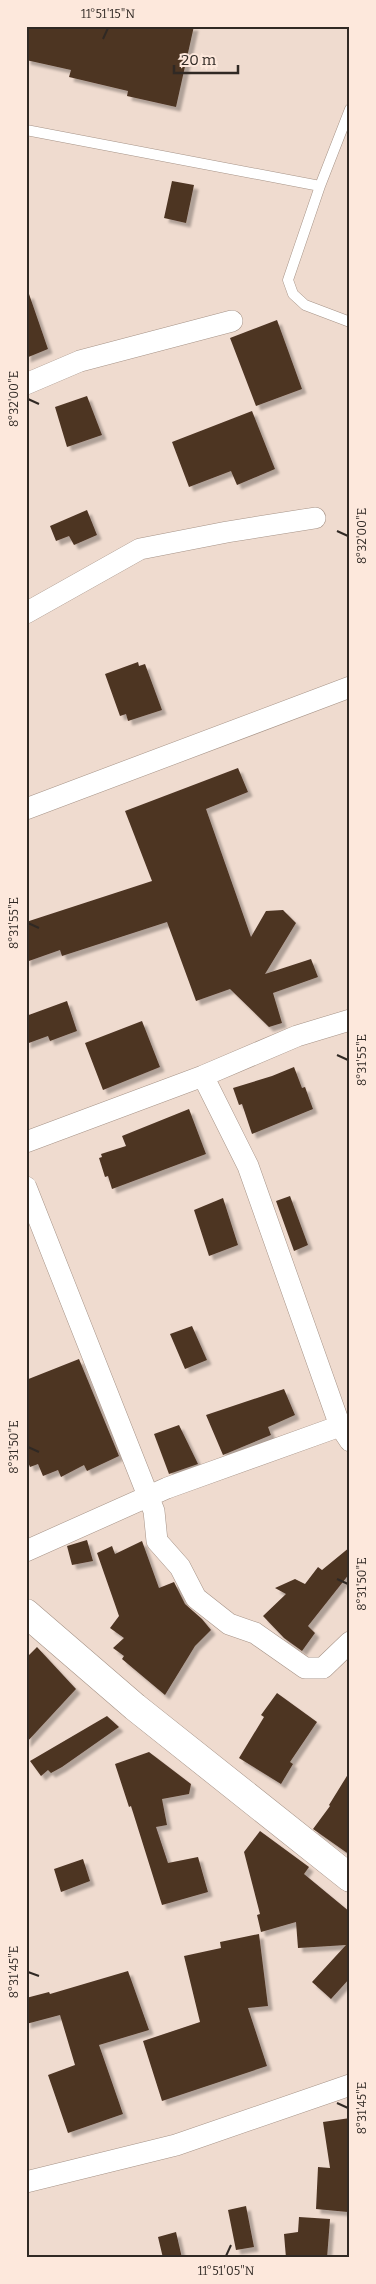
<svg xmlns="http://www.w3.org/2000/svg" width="376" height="2284" viewBox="0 0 376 2284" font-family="Bitter,serif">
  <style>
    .building { fill: #4d3424; filter: url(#shadow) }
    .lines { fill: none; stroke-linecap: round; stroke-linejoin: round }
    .lane-casing { stroke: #a69387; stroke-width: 11 }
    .street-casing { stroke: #a69387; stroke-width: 22 }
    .secondary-casing { stroke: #a69387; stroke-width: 29 }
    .lane { stroke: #fff; stroke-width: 10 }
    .street { stroke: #fff; stroke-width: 21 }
    .secondary { stroke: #fff; stroke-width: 28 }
    .ticks { fill: none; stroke: #302924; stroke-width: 2 }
    .neatline { fill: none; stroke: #302924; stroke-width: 2 }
    .ticks-label { font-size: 12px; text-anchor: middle; fill: #302924 }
  </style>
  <defs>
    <filter id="shadow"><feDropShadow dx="4.5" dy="4.5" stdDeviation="1" flood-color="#0004"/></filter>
  </defs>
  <rect width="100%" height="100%" fill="#efdbcf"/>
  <path class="building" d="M26,26H194L176,107L127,96L128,91L69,77L71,70L26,60Z
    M172,181L194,185L186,223L164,218Z
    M29,294L48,349L26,358V295Z
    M277,320L302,389L256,406L230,338Z
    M87,396L102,435L67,447L55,407Z
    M252,411L275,469L237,485L231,471L189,487L172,442Z
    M87,510L97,535L74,545L69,536L56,541L50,526Z
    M138,662L139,666L145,664L162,710L128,721L126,714L120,716L105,674Z
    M238,768L248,792L206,809L251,937L266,911L283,910L296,923L265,974L311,959L318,977L273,993L282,1023L269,1027L230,989L196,1001L167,922L62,956L60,950L26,962V922L152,881L125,811Z
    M67,1001L77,1031L50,1041L48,1036L26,1044V1016Z
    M142,1021L160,1067L103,1090L85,1043Z
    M294,1067L302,1088L305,1087L313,1109L252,1134L242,1104L239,1105L233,1088L272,1076Z
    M189,1109L206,1154L112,1189L108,1176L105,1177L99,1158L102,1157L101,1154L126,1146L122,1136Z
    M290,1196L308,1245L294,1251L276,1201Z
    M223,1198L238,1245L209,1256L194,1210Z
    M192,1326L207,1360L185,1369L170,1334Z
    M79,1359L119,1456L87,1471L84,1465L61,1477L58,1470L43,1476L38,1464L30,1467L26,1457V1380Z
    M284,1389L295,1415L268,1427L271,1435L223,1455L206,1415Z
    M179,1425L198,1464L169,1474L154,1434Z
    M87,1540L93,1561L72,1565L67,1546Z
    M142,1541L159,1588L174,1582L185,1604L202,1619L211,1630L195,1646L165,1695L122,1659L124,1656L113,1648L124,1638L110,1628L119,1616L97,1553L112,1546L115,1554Z
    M350,1547V1573L308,1626L315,1633L302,1651L284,1638L263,1616L286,1594L275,1588L295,1579L305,1584L318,1567L322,1570Z
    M37,1647L76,1689L26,1743V1658Z
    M277,1693L317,1722L290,1762L293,1764L281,1784L239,1758L264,1717L261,1715Z
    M107,1716L119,1727L62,1767L51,1773L48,1770L41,1776L30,1761Z
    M149,1752L191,1784L189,1794L162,1799L167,1825L156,1827L168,1863L198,1857L208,1892L162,1905L131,1806L129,1807L115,1764Z
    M350,1771V1855L313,1829L330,1806L329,1805Z
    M260,1831L309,1867L304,1874L350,1912V1978L331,1999L312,1982L346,1945L298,1948L296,1922L261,1932L257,1915L260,1914L244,1852Z
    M83,1859L90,1881L61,1892L54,1869Z
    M259,1934L268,2006L248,2008L267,2066L162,2101L143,2041L200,2022L184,1956L221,1948L220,1942Z
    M128,1971L149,2030L99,2045L123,2114L68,2133L48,2075L75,2065L60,2015L26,2024V1998L49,1992L50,1994Z
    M350,2118L348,2212L316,2209L318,2167L330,2168L323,2122Z
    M246,2206L254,2247L236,2250L228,2210Z
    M299,2217L330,2219L327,2258H286L284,2234L298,2232Z
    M176,2232L182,2258H163L158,2237Z"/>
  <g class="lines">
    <defs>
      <path id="lane" d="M350,109L320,186L288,280L293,294L305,305L350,322
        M26,130L320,186"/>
      <path id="street" d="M26,384L80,361L232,321
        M26,613L140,549L227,532L315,518
        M26,809L350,687
        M203,1076L248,1166L340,1426L350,1441
        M26,1142L203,1076L297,1036L350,1020
        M26,1187L154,1511L157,1541L180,1567L196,1598L229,1624L255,1633L305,1668H323L350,1642
        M26,1551L167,1488L340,1426
        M26,2182L176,2145L350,2085"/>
      <path id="secondary" d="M26,1613L135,1707L350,1878"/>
    </defs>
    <use href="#lane" class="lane-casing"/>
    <use href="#street" class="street-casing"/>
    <use href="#secondary" class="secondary-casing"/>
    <use href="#lane" class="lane"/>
    <use href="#street" class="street"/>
    <use href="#secondary" class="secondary"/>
  </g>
  <path class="ticks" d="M103,39L108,28M28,399L39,404M337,531L348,536M28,923L39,928M337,1055L348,1060M28,1447L39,1452M337,1579L348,1584M28,1972L39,1976M337,2103L348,2108M226,2256L231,2245"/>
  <rect width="376" height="2284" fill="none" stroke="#fde8dc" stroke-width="55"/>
  <path d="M174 65v8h64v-8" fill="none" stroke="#302924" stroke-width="2.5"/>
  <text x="181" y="65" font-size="15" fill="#302924" stroke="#fde8dc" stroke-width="4" paint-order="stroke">20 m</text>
  <rect x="28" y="28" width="320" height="2228" class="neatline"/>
  <g class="ticks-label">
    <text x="108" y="18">11°51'15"N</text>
    <text transform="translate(14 399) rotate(-90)" y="4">8°32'00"E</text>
    <text transform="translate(362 536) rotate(-90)" y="4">8°32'00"E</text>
    <text transform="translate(14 923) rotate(-90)" y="4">8°31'55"E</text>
    <text transform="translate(362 1060) rotate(-90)" y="4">8°31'55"E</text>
    <text transform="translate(14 1447) rotate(-90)" y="4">8°31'50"E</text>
    <text transform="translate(362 1584) rotate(-90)" y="4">8°31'50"E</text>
    <text transform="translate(14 1972) rotate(-90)" y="4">8°31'45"E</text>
    <text transform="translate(362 2108) rotate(-90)" y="4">8°31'45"E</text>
    <text x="226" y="2275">11°51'05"N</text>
  </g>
</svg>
